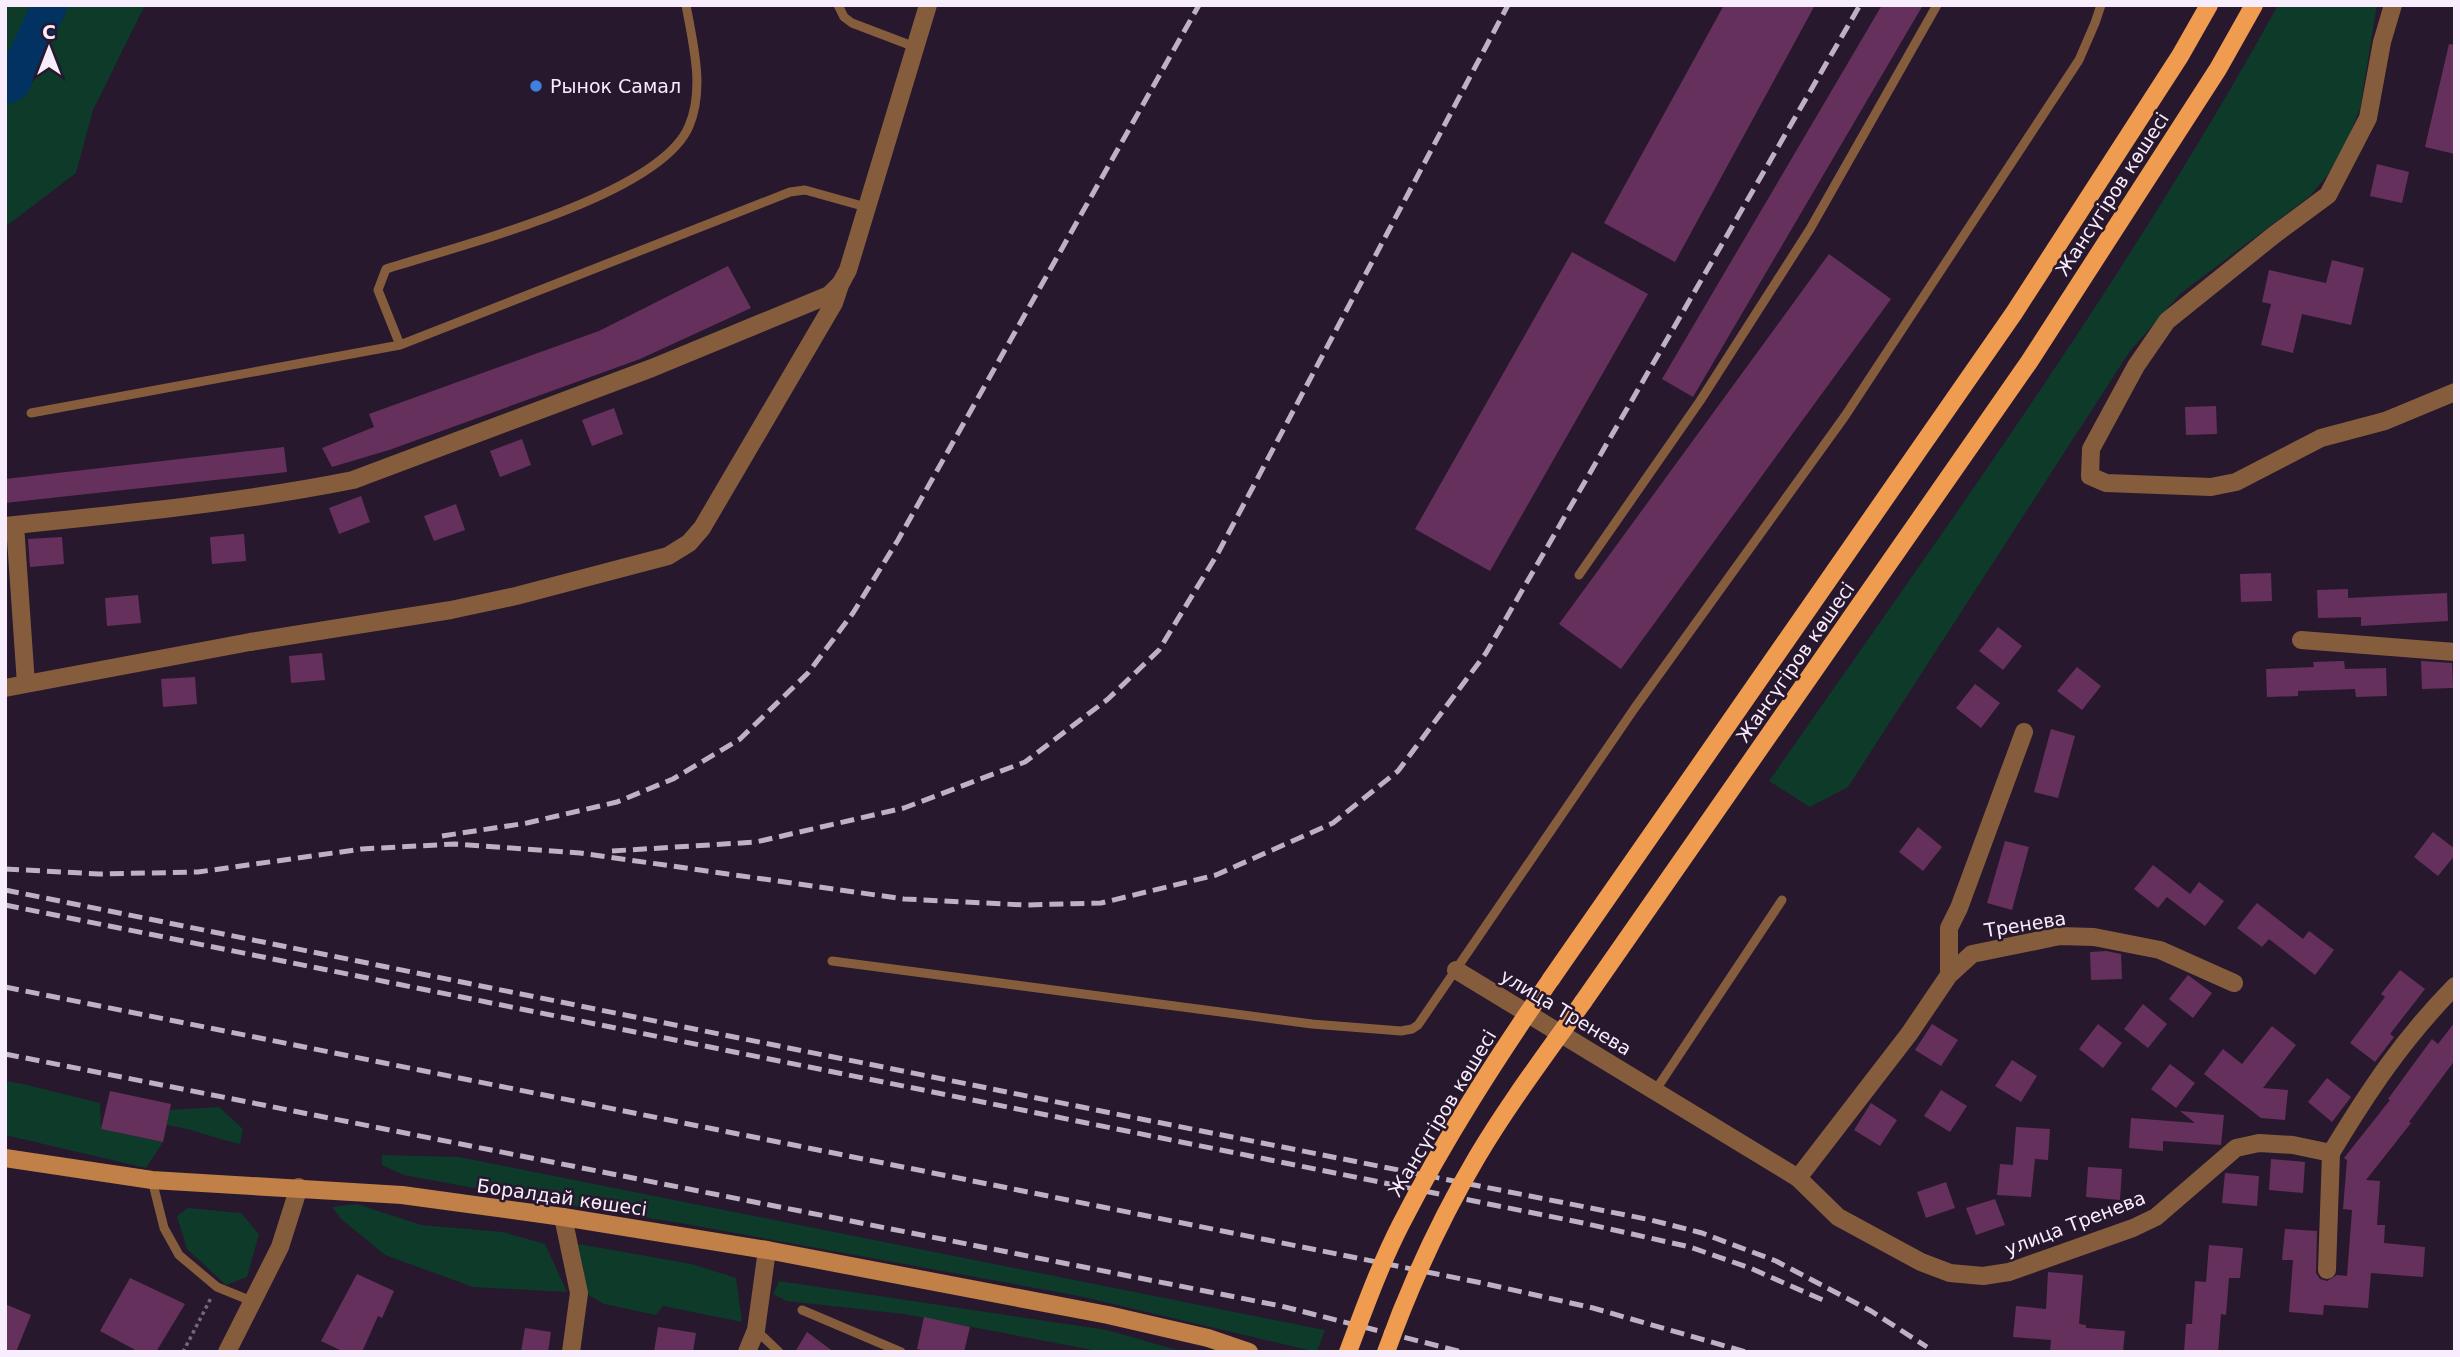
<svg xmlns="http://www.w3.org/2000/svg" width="2460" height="1357" viewBox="0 0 2460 1357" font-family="'DejaVu Sans',sans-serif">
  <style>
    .green { fill: #0d3a29 }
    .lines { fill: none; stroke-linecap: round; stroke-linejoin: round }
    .river { stroke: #013262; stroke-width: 35 }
    .building { fill: #66305c }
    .path { stroke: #74677a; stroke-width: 3.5; stroke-dasharray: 3.5 3.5; stroke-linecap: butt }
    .service { stroke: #865d3c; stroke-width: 9 }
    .minor { stroke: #865d3c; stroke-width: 18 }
    .tertiary { stroke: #865d3c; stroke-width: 18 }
    .secondary { stroke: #c18048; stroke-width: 18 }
    .primary { stroke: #ef9b50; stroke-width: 18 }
    .rail { stroke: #beb1c2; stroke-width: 5; stroke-dasharray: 14 7; stroke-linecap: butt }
    .primary-bridge { stroke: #ef9b50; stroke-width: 18 }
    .shop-dot { fill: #3f7fe0; stroke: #27182e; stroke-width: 2.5 }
    .labels { text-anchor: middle; stroke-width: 5; stroke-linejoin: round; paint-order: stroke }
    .poi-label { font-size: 19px; fill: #f8edfc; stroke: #27182e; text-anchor: start }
    .street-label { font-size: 19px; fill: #f8edfc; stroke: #27182e }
  </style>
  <rect width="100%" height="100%" fill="#27182e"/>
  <path class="green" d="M5,5H145L93,110L76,173L5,227Z
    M2278,5H2377L2360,109L2347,141L2329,173L2310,196L2181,293L2130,351L1848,787L1810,807L1769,781C1946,527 2128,277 2278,5Z
    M5,1081L23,1084L100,1103L101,1129L163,1142L146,1168L5,1135Z
    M219,1107L243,1129L240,1144C215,1139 192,1128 166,1125L170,1110Z
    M382,1155L459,1157L1325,1330L1317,1352L1079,1296L686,1224L566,1205L404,1175L382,1165Z
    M357,1204L421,1225L503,1232L545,1244L567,1292L473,1287L385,1255L341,1219L332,1207Z
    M188,1208L241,1213L259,1234L247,1277L226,1285L187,1249L177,1216Z
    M578,1244L692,1264L736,1278L742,1322L663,1306L656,1315L604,1304L585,1293L583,1267Z
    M779,1281L1107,1330L1184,1352H1103L904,1314L786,1301L773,1294Z"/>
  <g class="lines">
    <path class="river" d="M5,87L13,83L50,5"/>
  </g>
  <path class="building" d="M1724,5H1815L1675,262L1604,223Z
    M1882,5H1923L1693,397L1662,379Z
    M2449,44L2455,45V154L2425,147Z
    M2377,164L2409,172L2402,203L2370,196Z
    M1572,252L1648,294L1490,571L1415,529Z
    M1829,254L1891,299L1621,669L1559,624Z
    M2332,260L2364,268L2351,325L2302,314L2293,353L2261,345L2271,304L2262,302L2269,270L2326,283Z
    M728,266L751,308L640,359L389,450L332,467L322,448L374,427L369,414L599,331Z
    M2216,406L2217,434L2186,435L2185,407Z
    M614,408L623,434L592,446L582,420Z
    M522,439L531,465L500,477L490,451Z
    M284,447L287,472L5,503V479Z
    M361,496L370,522L339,534L329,508Z
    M456,504L465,530L434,541L424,516Z
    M244,534L246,561L212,564L210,537Z
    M62,537L64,564L30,567L28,539Z
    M2271,573L2272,601L2241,602L2240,574Z
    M2348,589V598L2447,593L2448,621L2361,626V617L2318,618L2317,590Z
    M138,595L141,623L107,626L105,598Z
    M1998,627L2022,646L2003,670L1979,651Z
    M322,653L325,680L291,683L289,656Z
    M2344,661L2345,669L2386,668L2387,696L2356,697L2355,689L2298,691V696L2267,697L2266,669L2314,667L2313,662Z
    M2421,661L2452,663L2453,688L2422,689Z
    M2077,667L2101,686L2082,710L2057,691Z
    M195,677L197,704L163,707L161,679Z
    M1975,684L2000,703L1981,728L1956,708Z
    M2051,729L2075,736L2058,798L2034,792Z
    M1918,827L1942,847L1923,871L1899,852Z
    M2433,832L2455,849V855L2438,876L2414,857Z
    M2005,841L2029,847L2012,910L1987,903Z
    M2153,865L2190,894L2199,882L2224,901L2205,926L2167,897L2158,908L2134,889Z
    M2257,903L2303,939L2309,931L2334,950L2315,975L2269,939L2262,947L2237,928Z
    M2106,951L2121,954L2122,979L2091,980L2090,952Z
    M2400,970L2425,989L2390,1034L2394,1037L2375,1062L2350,1043L2385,997L2381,994Z
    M2188,975L2212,993L2193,1018L2169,999Z
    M2143,1004L2167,1024L2148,1048L2124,1029Z
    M2455,1022V1060L2409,1122L2411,1123L2366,1180L2380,1181L2377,1225H2385L2384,1243L2425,1247L2423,1277L2371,1273L2368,1308L2324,1305L2323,1315L2289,1312L2293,1260H2282L2285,1229L2317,1231L2316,1273L2320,1279L2327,1281L2337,1275L2347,1276L2352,1210L2343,1209L2347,1160L2344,1158L2390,1100L2388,1099L2432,1039L2438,1044Z
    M1932,1024L1958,1040L1941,1066L1915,1050Z
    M2098,1024L2122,1043L2103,1068L2079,1049Z
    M2272,1026L2296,1045L2263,1088L2288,1090L2285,1120L2261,1118L2204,1074L2223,1049L2242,1064Z
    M2012,1060L2037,1076L2021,1102L1995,1086Z
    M2170,1064L2195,1083L2176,1108L2151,1089Z
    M2327,1078L2351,1097L2332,1122L2308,1102Z
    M1941,1090L1967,1106L1950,1132L1924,1116Z
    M110,1091L171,1104L163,1142L101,1129Z
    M1871,1103L1897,1120L1880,1146L1854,1130Z
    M2180,1111L2224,1115L2221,1145L2163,1141V1151L2129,1148L2131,1118L2195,1123Z
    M2016,1127L2050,1129L2048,1160L2035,1159L2031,1197L1997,1195L2000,1164L2013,1165Z
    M2271,1159L2305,1162L2303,1193L2269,1190Z
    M2088,1167L2122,1169L2120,1200L2086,1197Z
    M2225,1173L2259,1176L2257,1206L2222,1203Z
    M1946,1182L1955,1208L1926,1218L1917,1192Z
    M1995,1199L2005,1225L1976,1235L1966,1208Z
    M2209,1245L2243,1248L2240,1278H2229L2226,1315L2221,1314L2218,1352H2184L2186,1324H2192L2195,1281L2206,1282Z
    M2048,1272L2083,1275L2079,1324L2086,1325V1328L2125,1331L2123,1352H2050L2051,1340L2013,1337L2016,1306L2046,1309Z
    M357,1274L394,1291L382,1318L378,1316L362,1352H344L321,1341Z
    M130,1278L185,1304L156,1352H139L100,1331Z
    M5,1304L31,1315L16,1352H5Z
    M924,1317L970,1327L964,1352H930L917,1349Z
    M658,1327L696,1333L693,1352H654Z
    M525,1328L551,1332L548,1352H521Z
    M807,1332L834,1352H795Z"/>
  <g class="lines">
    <path class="path" d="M183,1352L211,1298"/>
    <path class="service" d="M838,5L844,17L852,23L915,47
      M400,345L378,290L386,269C457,246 660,196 689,126C705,89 693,44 686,5
      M31,413L400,345L790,192L805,190L866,207
      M1579,575L1700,401L1810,229L1937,5
      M832,961L1312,1024L1401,1031L1412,1029L1418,1025L1634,709L1845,416L2079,60L2095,23L2101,5
      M1655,1091L1782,900
      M152,1180L164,1228L179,1255L217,1287L254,1302
      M802,1310L901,1352
      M756,1330L779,1352"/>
    <path class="minor" d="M2393,5L2382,42L2368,118L2328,195L2274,235L2167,321L2136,366L2091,449L2090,476L2106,483L2211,487L2236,482L2321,438L2385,421L2455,392
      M15,525L26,684L250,642L451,610L516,596L668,556L689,543L702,528L834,303L840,285
      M5,526C121,514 238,503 353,480L652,368L829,295L841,283L848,270L928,5
      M2301,640L2455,652
      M5,688L26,684
      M1456,970L1798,1178L1838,1217L1921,1262L1950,1273L1983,1276L2009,1272L2133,1228L2156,1217L2236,1148L2259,1143L2293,1145L2331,1153C2369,1090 2403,1039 2455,986
      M1949,975V928L1959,908L2024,732
      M1798,1178L1909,1034L1949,975L1972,954L2060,936L2094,937L2160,950L2234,983
      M563,1217L579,1293L571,1352
      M2327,1270L2331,1153
      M747,1352L756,1330L767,1250"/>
    <path class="tertiary" d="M227,1352L280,1247L299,1187"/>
    <path class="secondary" d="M5,1158L152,1180L402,1195L563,1217L767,1250L1108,1315L1208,1338L1249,1352"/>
    <path class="primary" d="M1551,979L2014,313L2180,56L2209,5
      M1583,1002L2029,362L2218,69L2254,5"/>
    <path class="rail" d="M442,836L527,823L617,802L673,779L740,739L808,673L853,613L898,540L1199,5
      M612,851L756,842L904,808L1025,762L1108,699L1159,650L1218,553L1508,5
      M5,869L99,874L198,872L362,849L455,844L580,853L904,899L1025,905L1101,903L1216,875L1333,823L1398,771L1486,653L1860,5
      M5,890L1136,1118L1651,1220L1702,1233L1776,1261L1871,1311L1927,1347
      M5,905L1583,1223L1690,1247L1750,1268L1825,1301
      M5,987L1482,1283L1593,1308L1746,1352
      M5,1054L1281,1306L1462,1352"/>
    <path class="primary-bridge" d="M1348,1352C1364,1309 1380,1265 1401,1224C1445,1138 1496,1059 1551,979
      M1386,1352C1410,1285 1441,1218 1477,1157C1509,1103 1547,1053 1583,1002"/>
  </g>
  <circle class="shop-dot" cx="536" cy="86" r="7"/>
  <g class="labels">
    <g class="poi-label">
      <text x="550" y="93">Рынок Самал</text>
    </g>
    <g class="street-label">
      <text transform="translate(2112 194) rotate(-57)" y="7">Жансүгіров көшесі</text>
      <text transform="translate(1795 662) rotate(-55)" y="7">Жансүгіров көшесі</text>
      <text transform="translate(2025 924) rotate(-9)" y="7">Тренева</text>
      <text transform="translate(1566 1012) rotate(31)" y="7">улица Тренева</text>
      <text transform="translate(1442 1113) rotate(-59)" y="7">Жансүгіров көшесі</text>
      <text transform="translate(562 1197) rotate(8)" y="7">Боралдай көшесі</text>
      <text transform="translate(2075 1223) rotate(-21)" y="7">улица Тренева</text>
    </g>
  </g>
  <rect width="2460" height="1357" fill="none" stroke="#f8edfc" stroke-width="14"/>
  <g transform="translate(49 49)" stroke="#27182e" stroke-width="5" paint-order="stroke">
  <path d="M0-5L12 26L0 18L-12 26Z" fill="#f8edfc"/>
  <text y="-10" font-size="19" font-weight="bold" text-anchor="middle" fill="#f8edfc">С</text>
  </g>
</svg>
